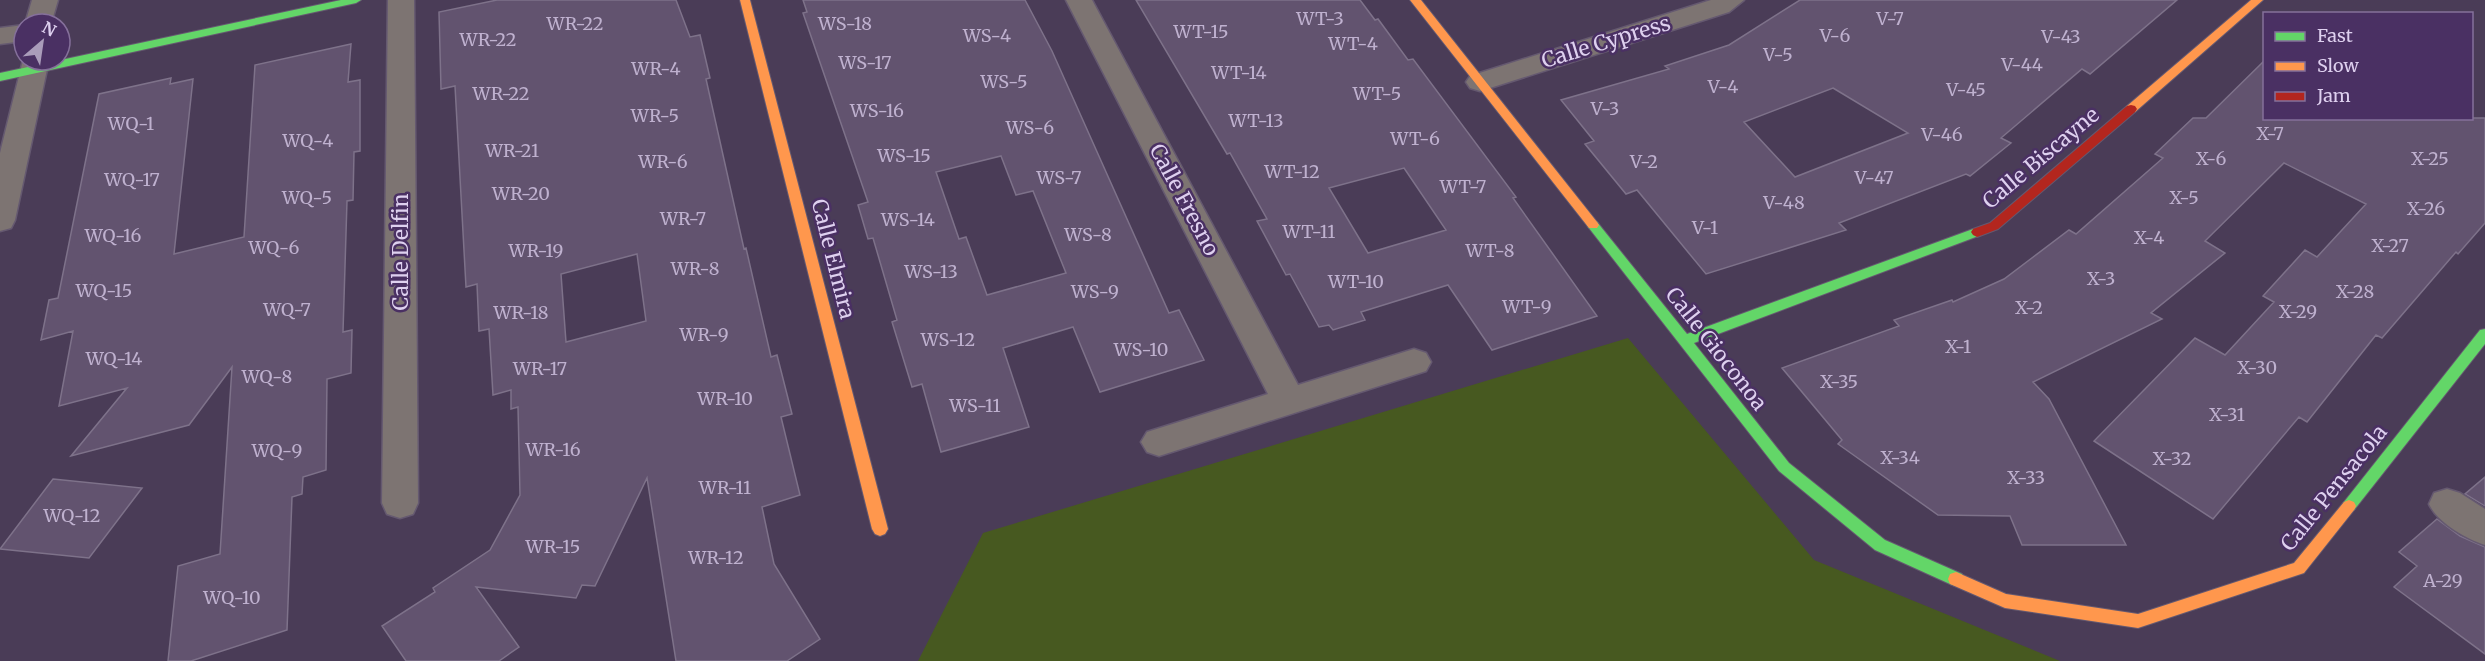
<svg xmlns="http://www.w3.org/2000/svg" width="2485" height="661" viewBox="0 0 2485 661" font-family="Merriweather,serif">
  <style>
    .green { fill: #475920 }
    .building { fill: #62536f; stroke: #7e728a; stroke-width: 1.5; fill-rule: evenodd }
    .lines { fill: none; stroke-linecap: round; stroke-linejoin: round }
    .street-casing { stroke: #655970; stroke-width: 3 }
    .fast-casing { stroke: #655970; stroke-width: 2 }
    .slow-casing { stroke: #655970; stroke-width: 2 }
    .jam-casing { stroke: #655970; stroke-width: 2 }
    .street { fill: #7d7472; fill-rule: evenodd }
    .fast { fill: #63d668; fill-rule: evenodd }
    .slow { fill: #ff974d; fill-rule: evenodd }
    .jam { fill: #b3261e; fill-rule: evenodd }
    .labels { text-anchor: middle; stroke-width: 5; stroke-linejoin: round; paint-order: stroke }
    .number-label { font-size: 18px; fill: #bfb1cf }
    .street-label { font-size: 21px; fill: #ded0ef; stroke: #4a3063 }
  </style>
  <rect width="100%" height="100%" fill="#4a3c57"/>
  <path class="green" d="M1628,338L1814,560L2060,661H918L983,533Z"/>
  <path class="building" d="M497,0H676L690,37L700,35L710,78L706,79L744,249L746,248L771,357L777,355L792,414L781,417L800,495L762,507L774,564L820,639L787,661H676L647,478L595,586L582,585L576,598L476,587L519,647L499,661H406L382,626L435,592L433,588L490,550L520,495L518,407L511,409V390L493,395L489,329L479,331L477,284L466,287L455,86L441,89L439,12ZM637,254L646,321L566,342L561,274Z
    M803,0H1025L1052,51L1169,313L1179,310L1204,360L1100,392L1073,327L1003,348L1029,427L941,452L922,384L912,387L892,322L897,320L873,238L868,239L858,205L868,202L803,13L807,12ZM1001,156L1016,195L1033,191L1066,273L987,295L966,237L959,239L936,172Z
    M1136,0H1360L1375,20L1378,19L1408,60L1413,59L1516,197L1513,198L1597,316L1492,350L1448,285L1361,312L1365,320L1333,330L1329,325L1319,327L1290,274L1286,275L1257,221L1267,219L1230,153L1227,154ZM1404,168L1446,230L1368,253L1329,188Z
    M1800,0H2177L2090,74L2082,69L2001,138L2011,143L1970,176L1966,174L1839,223L1846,230L1706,274L1637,190L1626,194L1585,144L1594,141L1561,100L1669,69L1665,66L1729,45ZM1833,88L1908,133L1795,177L1744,122Z
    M351,44L348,82L360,80V151L354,152L353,200L347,201L343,332L352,330L351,373L327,379L326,470L303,477L302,494L292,497L287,630L191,661H168L178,566L220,554L232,367L189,425L71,456L127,388L59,406L73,331L41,340L49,300L58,298L99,94L171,78L170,84L193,79L174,254L244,237L255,65Z
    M2265,60V118H2485V223L2458,254L2456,252L2382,338L2376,335L2307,422L2299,417L2213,519L2094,441L2195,338L2225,355L2274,302L2263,296L2305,250L2317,257L2366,204L2284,163L2205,241L2225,253L2151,313L2162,319L2033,382L2049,399L2126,545H2022L2010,516L1938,515L1838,444L1842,440L1782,368L1899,326L1894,320L1952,300L1953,302L2004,279L2069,230L2076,234L2163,158L2155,154L2193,118H2206Z
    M2485,477V506L2465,494Z
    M53,479L142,488L89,558L0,549Z
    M2437,519L2460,536L2485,547V654L2394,587L2417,566L2399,552Z"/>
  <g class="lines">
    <defs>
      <path id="street" d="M32,0H58L51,24H25Z
        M388,0H414L418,503L413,514L400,518L387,514L382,503Z
        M1066,0H1092L1298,385L1414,349L1426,353L1431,362L1426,371L1159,456L1147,452L1141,442L1147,432L1268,394Z
        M1711,0H1744L1729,12L1490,88L1480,91L1470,88L1466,82L1470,76Z
        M24,25V41L0,44V28Z
        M24,56V60H49L15,220L11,228L0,231V153Z
        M2447,489L2460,493L2485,509V545C2465,538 2438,523 2429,504L2434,493Z"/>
      <path id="fast" d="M341,0H361L356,3L0,81V73Z
        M1593,220L1597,222L1687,334L1973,229H1981L1983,232L1981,235L1694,343L1789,463L1885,540L1962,574L1964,579L1962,584L1956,586L1950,584L1875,550L1779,471L1589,228L1587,225L1589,222Z
        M2485,329V344L2354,510L2349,512L2344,510L2342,506L2344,502L2480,330Z"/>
      <path id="slow" d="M740,0H750L888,529L885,534L880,536L875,534L872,529Z
        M1410,0H1421L1597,222L1599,225L1597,228H1589Z
        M2251,0H2263L2135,112H2127L2125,109L2127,106Z
        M2349,500L2354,502L2356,506L2354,510L2304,573L2138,628L2005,608L1950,584L1948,579L1950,574L1956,572L2006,594L2138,614L2294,563L2344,502Z"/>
      <path id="jam" d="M2131,105L2135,106L2137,109L2135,112L1998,229L1977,237L1973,235L1971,232L1973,229L1990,223L2127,106Z"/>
    </defs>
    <use href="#street" class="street-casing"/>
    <use href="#fast" class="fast-casing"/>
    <use href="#slow" class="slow-casing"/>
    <use href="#jam" class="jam-casing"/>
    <use href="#street" class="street"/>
    <use href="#fast" class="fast"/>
    <use href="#slow" class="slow"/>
    <use href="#jam" class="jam"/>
  </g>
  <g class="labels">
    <g class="number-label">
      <text x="1320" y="25">WT-3</text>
      <text x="1890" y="25">V-7</text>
      <text x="575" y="30">WR-22</text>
      <text x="845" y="30">WS-18</text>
      <text x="1201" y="38">WT-15</text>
      <text x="987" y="42">WS-4</text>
      <text x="1835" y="42">V-6</text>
      <text x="2061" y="43">V-43</text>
      <text x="488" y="46">WR-22</text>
      <text x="1353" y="50">WT-4</text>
      <text x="1778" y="61">V-5</text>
      <text x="865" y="69">WS-17</text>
      <text x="2022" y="71">V-44</text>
      <text x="656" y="75">WR-4</text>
      <text x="1239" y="79">WT-14</text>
      <text x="1004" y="88">WS-5</text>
      <text x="1723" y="93">V-4</text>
      <text x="1966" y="96">V-45</text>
      <text x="501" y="100">WR-22</text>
      <text x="1377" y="100">WT-5</text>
      <text x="1605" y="115">V-3</text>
      <text x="877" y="117">WS-16</text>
      <text x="655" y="122">WR-5</text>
      <text x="1256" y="127">WT-13</text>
      <text x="131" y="130">WQ-1</text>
      <text x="1030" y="134">WS-6</text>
      <text x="2270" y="140">X-7</text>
      <text x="1942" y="141">V-46</text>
      <text x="1415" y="145">WT-6</text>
      <text x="308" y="147">WQ-4</text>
      <text x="512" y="157">WR-21</text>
      <text x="904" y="162">WS-15</text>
      <text x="2211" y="165">X-6</text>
      <text x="2430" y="165">X-25</text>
      <text x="663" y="168">WR-6</text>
      <text x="1644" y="168">V-2</text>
      <text x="1292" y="178">WT-12</text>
      <text x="1059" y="184">WS-7</text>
      <text x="1874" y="184">V-47</text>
      <text x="132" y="186">WQ-17</text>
      <text x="1463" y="193">WT-7</text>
      <text x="521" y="200">WR-20</text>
      <text x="307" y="204">WQ-5</text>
      <text x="2184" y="204">X-5</text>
      <text x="1784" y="209">V-48</text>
      <text x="2426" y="215">X-26</text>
      <text x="683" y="225">WR-7</text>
      <text x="908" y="226">WS-14</text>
      <text x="1705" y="234">V-1</text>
      <text x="1309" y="238">WT-11</text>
      <text x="1088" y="241">WS-8</text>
      <text x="113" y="242">WQ-16</text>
      <text x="2149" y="244">X-4</text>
      <text x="2390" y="252">X-27</text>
      <text x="274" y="254">WQ-6</text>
      <text x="536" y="257">WR-19</text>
      <text x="1490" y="257">WT-8</text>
      <text x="695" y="275">WR-8</text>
      <text x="931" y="278">WS-13</text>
      <text x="2101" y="285">X-3</text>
      <text x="1356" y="288">WT-10</text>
      <text x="104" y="297">WQ-15</text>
      <text x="1095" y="298">WS-9</text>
      <text x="2355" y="298">X-28</text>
      <text x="1527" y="313">WT-9</text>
      <text x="2029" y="314">X-2</text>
      <text x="287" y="316">WQ-7</text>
      <text x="2298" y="318">X-29</text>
      <text x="521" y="319">WR-18</text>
      <text x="704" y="341">WR-9</text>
      <text x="948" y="346">WS-12</text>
      <text x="1958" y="353">X-1</text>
      <text x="1141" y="356">WS-10</text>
      <text x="114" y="365">WQ-14</text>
      <text x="2257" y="374">X-30</text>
      <text x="540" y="375">WR-17</text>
      <text x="267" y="383">WQ-8</text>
      <text x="1839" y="388">X-35</text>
      <text x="725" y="405">WR-10</text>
      <text x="975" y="412">WS-11</text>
      <text x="2227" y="421">X-31</text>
      <text x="553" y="456">WR-16</text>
      <text x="277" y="457">WQ-9</text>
      <text x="1900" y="464">X-34</text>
      <text x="2172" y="465">X-32</text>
      <text x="2026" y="484">X-33</text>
      <text x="725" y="494">WR-11</text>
      <text x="72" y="522">WQ-12</text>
      <text x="553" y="553">WR-15</text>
      <text x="716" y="564">WR-12</text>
      <text x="2443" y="587">A-29</text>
      <text x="232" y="604">WQ-10</text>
    </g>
    <g class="street-label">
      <text transform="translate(1606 42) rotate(-17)" y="7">Calle Cypress</text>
      <text transform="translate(2041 158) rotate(-40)" y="7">Calle Biscayne</text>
      <text transform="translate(1184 200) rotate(62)" y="7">Calle Fresno</text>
      <text transform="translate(401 252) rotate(-90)" y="7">Calle Delfin</text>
      <text transform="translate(833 259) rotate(76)" y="7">Calle Elmira</text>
      <text transform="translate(1716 349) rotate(52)" y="7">Calle Gioconoa</text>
      <text transform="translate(2334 488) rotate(-51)" y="7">Calle Pensacola</text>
    </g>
  </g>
  <rect x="2263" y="12" width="210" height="108" fill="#4a3063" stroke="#85709b" stroke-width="1.5"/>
  <rect x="2275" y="32" width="30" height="9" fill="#63d668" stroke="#85709b" stroke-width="1.5"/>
  <text x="2317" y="42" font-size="18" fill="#ded0ef">Fast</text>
  <rect x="2275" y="62" width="30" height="9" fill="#ff974d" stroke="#85709b" stroke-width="1.5"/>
  <text x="2317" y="72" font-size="18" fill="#ded0ef">Slow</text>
  <rect x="2275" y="92" width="30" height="9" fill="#b3261e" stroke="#85709b" stroke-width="1.5"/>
  <text x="2317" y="102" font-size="18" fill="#ded0ef">Jam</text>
  <g transform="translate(42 42) rotate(29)"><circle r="28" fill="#4a3063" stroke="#85709b" stroke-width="1.5"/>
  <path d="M0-4.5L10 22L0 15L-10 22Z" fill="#aa9cba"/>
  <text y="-9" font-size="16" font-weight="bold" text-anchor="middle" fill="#ded0ef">N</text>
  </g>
</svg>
